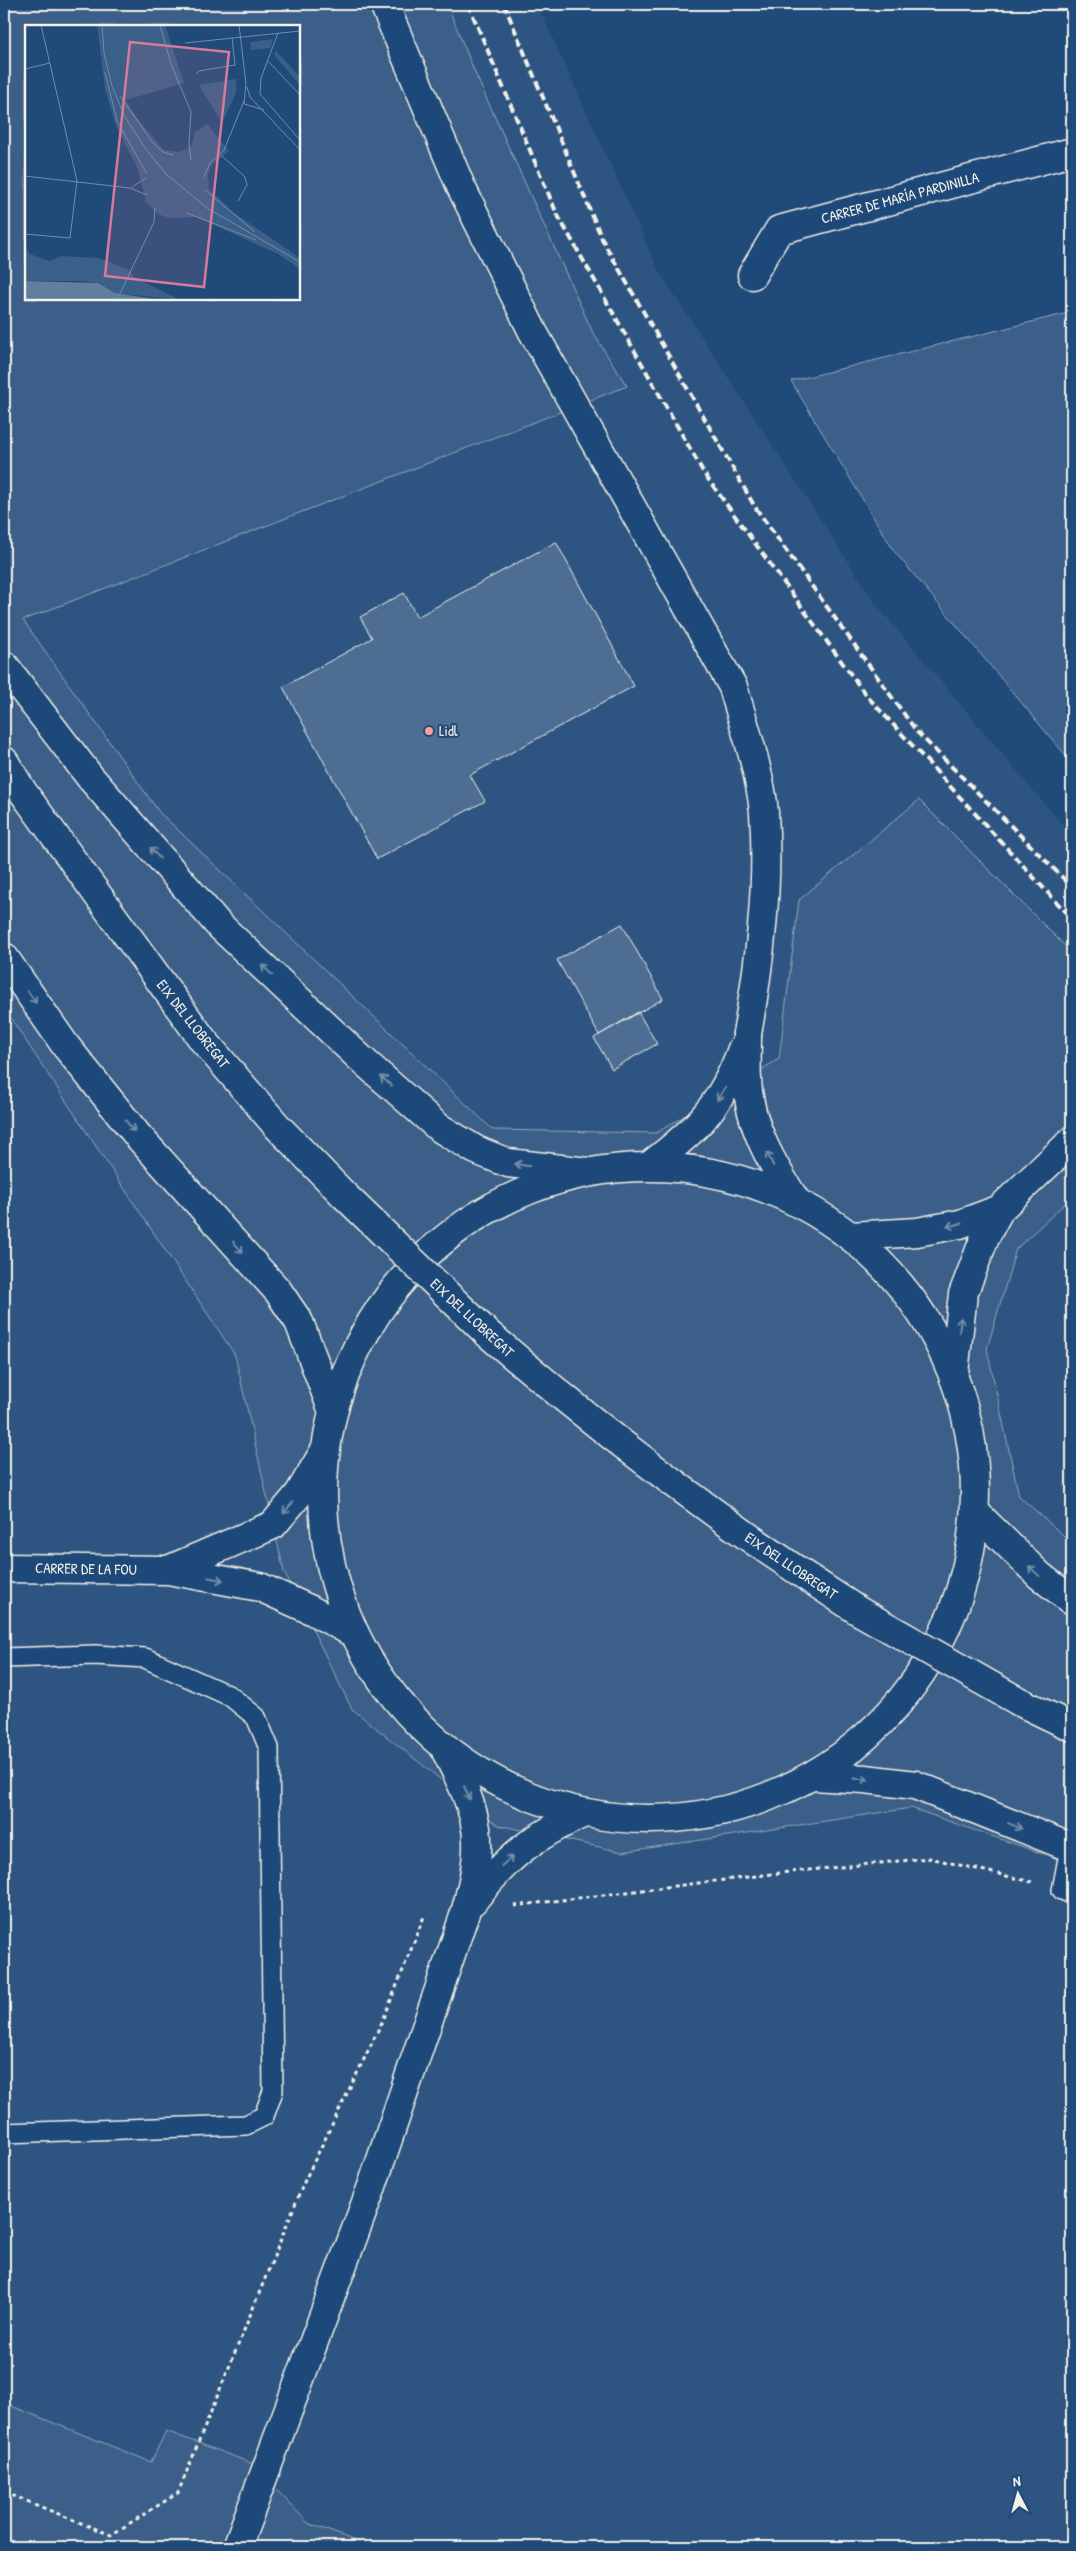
<svg xmlns="http://www.w3.org/2000/svg" width="1076" height="2551" viewBox="0 0 1076 2551" font-family="'Patrick Hand',sans-serif">
  <style>
    .built { fill: #2d5581 }
    .green { fill: #3a5f88; stroke: #97a8b8; fill-rule: evenodd }
    .building { fill: #4d6e92; stroke: #f4f1e8 }
    .lines { fill: none; stroke-linecap: round; stroke-linejoin: round }
    .service-casing { stroke: #f4f1e8; stroke-width: 22 }
    .minor-casing { stroke: #f4f1e8; stroke-width: 31 }
    .secondary-casing { stroke: #f4f1e8; stroke-width: 31 }
    .trunk-casing { stroke: #f4f1e8; stroke-width: 31 }
    .path { stroke: #f4f1e8; stroke-width: 3; stroke-dasharray: 4 4; stroke-linecap: butt }
    .service { stroke: #1f4a7a; stroke-width: 19 }
    .minor { stroke: #1f4a7a; stroke-width: 28 }
    .secondary { stroke: #1f4a7a; stroke-width: 28 }
    .trunk { stroke: #1f4a7a; stroke-width: 28 }
    .rail { stroke: #f4f1e8; stroke-width: 4; stroke-dasharray: 8 4; stroke-linecap: butt }
    .trunk-bridge-casing { stroke: #f4f1e8; stroke-width: 31; stroke-linecap: butt }
    .trunk-bridge { stroke: #1f4a7a; stroke-width: 28 }
    .oneway { stroke: #748da6 }
    .poi-dot { fill: #ff9aa2; stroke: #1f4a7a; stroke-width: 2 }
    .labels { text-anchor: middle; stroke-width: 4; stroke-linejoin: round; paint-order: stroke }
    .street-label { font-size: 15px; fill: #f4f1e8; stroke: #1f4a7a }
    .poi-label { font-size: 15px; fill: #f4f1e8; stroke: #1f4a7a; text-anchor: start }
    .inset-road { fill: none; stroke: #748da6; stroke-width: 1 }
    .view { fill: #d87a9a; fill-opacity: 0.15; stroke: #d87a9a; stroke-width: 2.5 }
    .inset-edge { fill: none; stroke: #f4f1e8; stroke-width: 2.5 }
  </style>
  <rect width="100%" height="100%" fill="#1f4a7a"/>
  <filter id="ink" filterUnits="userSpaceOnUse"><feTurbulence type="fractalNoise" baseFrequency=".02" numOctaves="2"/><feDisplacementMap in="SourceGraphic" scale="10" xChannelSelector="R" yChannelSelector="G"/><feConvolveMatrix kernelMatrix="1 2 1 2 8 2 1 2 1" color-interpolation-filters="sRGB"/></filter>
  <g filter="url(#ink)">
    <path class="built" d="M447,4H537L660,273L875,603L1072,836V953L919,800L782,1023L779,1059L656,1133L493,1130L159,812L23,620L627,386L593,333L475,73Z
      M4,1008L235,1355L284,1572L352,1710L498,1825L621,1852L911,1808L1072,1864V2547H371L308,2523L251,2463L166,2431L152,2462L4,2403Z
      M1072,1197V1543L1019,1496L987,1349L1016,1249Z"/>
    <path class="green" d="M4,4H447L475,73L593,333L627,386L23,620L159,812L493,1130L656,1133L779,1059L799,900L919,800L1072,953V1197L1016,1249L987,1349L1019,1496L1072,1543V1864L911,1808L622,1852L498,1825L352,1709L284,1572L235,1355L4,1008ZM26,26H299V299H26Z
      M1072,312V763L894,551L791,381Z
      M4,2403L151,2462L166,2431L251,2463L308,2523L371,2547H4Z"/>
    <path class="building" d="M556,542L634,686L470,775L485,801L377,859L283,687L372,638L360,617L404,593L417,617Z
      M622,924L663,999L599,1035L557,960Z
      M638,1012L657,1044L612,1069L594,1038Z"/>
    <g class="lines">
      <defs>
        <path id="service" d="M4,1658L95,1655L145,1658L230,1696L256,1717L269,1748L273,2091L264,2116L246,2125L4,2133
          M1070,1848L1062,1890L1072,1894"/>
        <path id="minor" d="M384,4L461,187L533,332L733,687C744,725 761,775 764,813C769,887 760,961 747,1034
          M752,275L779,230L1072,152
          M4,1568L168,1570L260,1587L311,1610L353,1633
          M168,1570L273,1525L299,1494L324,1452"/>
        <path id="secondary" d="M747,1034C747,1049 746,1065 747,1080C749,1125 772,1164 796,1201
          M649,1166C696,1130 721,1107 742,1049
          M323 1493a326 326 0 1 1 652 0a326 326 0 1 1-652 0Z
          M851,1236L917,1232L960,1224L1000,1209
          M954,1373L963,1294L985,1237L1000,1209L1072,1141
          M473,1901C509,1855 531,1838 584,1813
          M237,2547L371,2189L465,1913C486,1838 480,1819 446,1751"/>
        <path id="trunk" d="M4,665L90,777L218,924L360,1058L438,1127L476,1150L508,1163L588,1172
          M4,761L23,792L203,1040L277,1126L344,1195
          M4,957L65,1045L138,1136L278,1291L299,1322L332,1409
          M486,1332C603,1434 727,1526 857,1610
          M976,1513L1039,1575L1072,1601
          M1020,1702L1072,1727
          M812,1776L865,1779L915,1785L1072,1848"/>
      </defs>
      <use href="#service" class="service-casing"/>
      <use href="#minor" class="minor-casing"/>
      <use href="#secondary" class="secondary-casing"/>
      <use href="#trunk" class="trunk-casing"/>
      <path class="path" d="M514,1906L780,1873L930,1858L1032,1882
        M4,2494L14,2496L111,2535L178,2493L305,2180L384,2018L425,1914"/>
      <use href="#service" class="service"/>
      <use href="#minor" class="minor"/>
      <use href="#secondary" class="secondary"/>
      <use href="#trunk" class="trunk"/>
      <path class="rail" d="M468,4L557,214L705,475L866,695L1072,919
        M504,4L603,241L755,507L917,732L1072,887"/>
      <defs>
        <path id="trunk-bridge" d="M344,1195L486,1332
          M857,1610L1020,1702"/>
      </defs>
      <use href="#trunk-bridge" class="trunk-bridge-casing"/>
      <use href="#trunk-bridge" class="trunk-bridge"/>
    </g>
    <defs><path id="oneway-shaft" d="M-6 0H5M1.5-3L5.5 0L1.5 3" fill="none" stroke-width="1.6" stroke-linecap="round" stroke-linejoin="round" transform="scale(1.25)"/></defs>
    <g class="oneway">
      <use href="#oneway-shaft" transform="translate(155 853) rotate(-131)"/>
      <use href="#oneway-shaft" transform="translate(267 970) rotate(-137)"/>
      <use href="#oneway-shaft" transform="translate(32 997) rotate(55)"/>
      <use href="#oneway-shaft" transform="translate(386 1081) rotate(-138)"/>
      <use href="#oneway-shaft" transform="translate(721 1094) rotate(122)"/>
      <use href="#oneway-shaft" transform="translate(130 1126) rotate(51)"/>
      <use href="#oneway-shaft" transform="translate(770 1159) rotate(-116)"/>
      <use href="#oneway-shaft" transform="translate(522 1165) rotate(-171)"/>
      <use href="#oneway-shaft" transform="translate(954 1225) rotate(168)"/>
      <use href="#oneway-shaft" transform="translate(238 1247) rotate(48)"/>
      <use href="#oneway-shaft" transform="translate(960 1325) rotate(-83)"/>
      <use href="#oneway-shaft" transform="translate(288 1508) rotate(131)"/>
      <use href="#oneway-shaft" transform="translate(1034 1571) rotate(-137)"/>
      <use href="#oneway-shaft" transform="translate(216 1579) rotate(11)"/>
      <use href="#oneway-shaft" transform="translate(861 1779) rotate(4)"/>
      <use href="#oneway-shaft" transform="translate(467 1793) rotate(67)"/>
      <use href="#oneway-shaft" transform="translate(1015 1826) rotate(22)"/>
      <use href="#oneway-shaft" transform="translate(507 1861) rotate(-41)"/>
    </g>
  </g>
  <circle class="poi-dot" cx="429" cy="731" r="5"/>
  <g class="labels">
    <g class="street-label">
      <text transform="translate(900 198) rotate(-15)" y="5">CARRER DE MARÍA PARDINILLA</text>
      <text transform="translate(193 1024) rotate(52)" y="5">EIX DEL LLOBREGAT</text>
      <text transform="translate(472 1318) rotate(43)" y="5">EIX DEL LLOBREGAT</text>
      <text transform="translate(791 1566) rotate(34)" y="5">EIX DEL LLOBREGAT</text>
      <text transform="translate(86 1569) rotate(1)" y="5">CARRER DE LA FOU</text>
    </g>
    <g class="poi-label">
      <text x="439" y="736">Lidl</text>
    </g>
  </g>
  <g transform="translate(25 25)">
    <rect width="275" height="275" fill="#1f4a7a"/>
    <path d="M72,0H140L159,58L101,75L112,93L139,125L154,127L166,122L170,107L182,99L204,126L186,141L183,150L184,164L208,187L275,233V244L253,229L171,192L144,193L133,189L121,177L113,144L91,101L80,64ZM248,14L246,23L226,25L225,17ZM251,26L275,52V60L249,30ZM211,54V68L197,98L174,60ZM0,223L5,229L24,236L36,231L74,233L104,245L109,252L155,275L90,268L73,258L53,256H0Z" fill="#3a5f88"/>
    <path d="M0,256L73,258L90,268L137,275H0Z" fill="#627e9d"/>
    <path class="inset-road" d="M77,0L79,28M135,0L146,39L166,87L164,119M214,0L221,59L219,79L239,85M253,8L236,53L235,69L275,115M160,18L275,6M79,28L87,61L99,90L120,123L141,149L182,183L275,237M242,35L275,70M0,44L25,38M80,47L92,96L122,149M171,49L174,46L210,40L207,13M222,62L225,72L275,125M95,71L128,118L138,127L148,130M164,119L166,135M196,130L220,152L222,160L213,176M0,151L105,163L122,170M179,152L185,138L199,125L219,76M107,162L121,153M180,165L230,207M162,188L231,215M0,209L45,213L52,156L16,0M92,275L129,197L130,183"/>
    <path class="view" d="M105,17L204,27L179,262L80,251Z"/>
    <rect width="275" height="275" class="inset-edge"/>
  </g>
  <rect width="1076" height="2551" fill="none" stroke="#1f4a7a" stroke-width="20"/>
  <rect x="10" y="10" width="1056" height="2531" fill="none" stroke="#f4f1e8" stroke-width="2" filter="url(#ink)"/>
  <g transform="translate(1018 2494) rotate(354)" stroke="#1f4a7a" stroke-width="4" paint-order="stroke">
  <path d="M0-4L9 19L0 12L-9 19Z" fill="#f4f1e8"/>
  <text y="-8" font-size="14" font-weight="bold" text-anchor="middle" fill="#f4f1e8">N</text>
  </g>
</svg>
